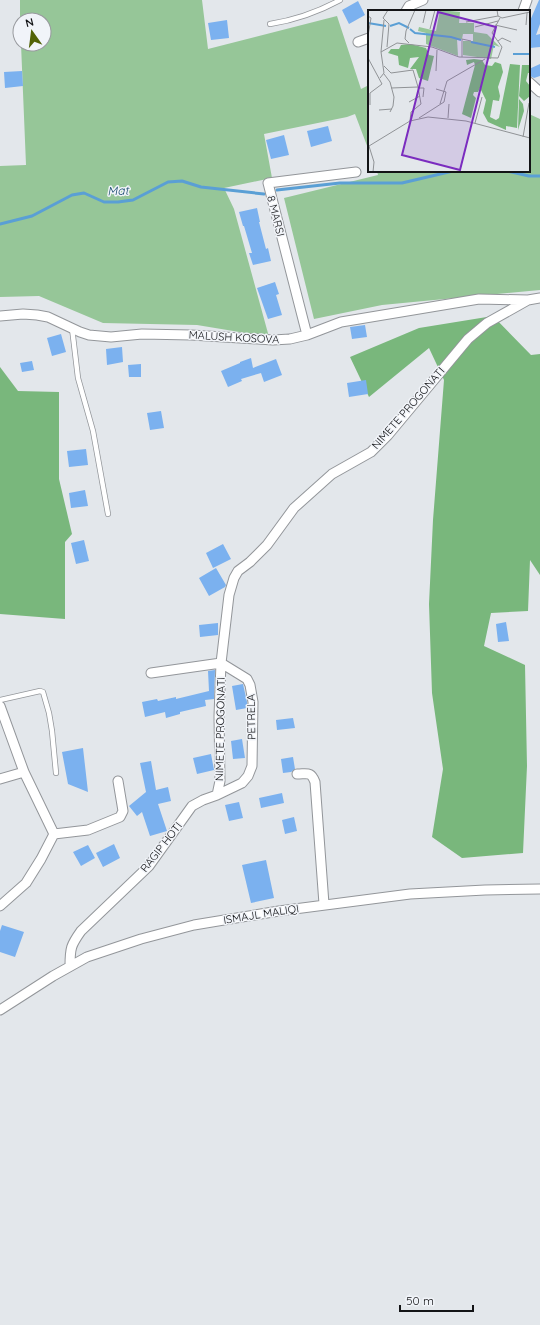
<svg xmlns="http://www.w3.org/2000/svg" width="540" height="1325" viewBox="0 0 540 1325" font-family="Quicksand,sans-serif">
  <style>
    .green { fill: #96c698 }
    .forest { fill: #79b77c }
    .lines { fill: none; stroke-linecap: round; stroke-linejoin: round }
    .stream { stroke: #5a9fd5; stroke-width: 3 }
    .building { fill: #7bb1ef }
    .service-casing { stroke: #93969a; stroke-width: 6 }
    .minor-casing { stroke: #93969a; stroke-width: 11 }
    .service { stroke: #fff; stroke-width: 4.5 }
    .minor { stroke: #fff; stroke-width: 9 }
    .labels { text-anchor: middle; stroke-width: 3; stroke-linejoin: round; paint-order: stroke }
    .street-label { font-size: 11px; fill: #131416; stroke: #f1f4f9 }
    .water-label { font-size: 12px; font-style: italic; fill: #104469; stroke: #f1f4f9 }
    .inset-river { fill: none; stroke: #5a9fd5; stroke-width: 2 }
    .inset-road { fill: none; stroke: #909396; stroke-width: 1 }
    .view { fill: #7b2cbf; fill-opacity: 0.15; stroke: #7b2cbf; stroke-width: 2 }
    .inset-edge { fill: none; stroke: #131416; stroke-width: 2 }
  </style>
  <rect width="100%" height="100%" fill="#e3e7eb"/>
  <path class="green" d="M20,0H202L208,49L337,16L361,89L369,85V151L355,114L347,117L264,134L272,178L224,188L234,209L269,337L197,325L103,323L39,296L0,297V166L26,165L21,44H44V20H20Z
    M529,114L540,119V290L382,305L314,319L284,198L378,175L377,171H529Z"/>
  <path class="forest" d="M493,316L531,355L540,354V575L530,560L528,611L491,613L484,646L525,665L527,766L523,853L462,858L432,837L443,769L432,693L429,604L433,520L444,380L429,348L369,397L350,357L419,328Z
    M0,367L18,391L59,392V479L72,534L65,542V619L0,614Z"/>
  <g class="lines">
    <path class="stream" d="M507,171L529,176H540
      M277,190L340,183H402L453,171
      M0,224L32,216L72,195L84,193L104,202H118L133,200L168,182L182,181L201,187L264,194"/>
  </g>
  <path class="building" d="M539,0H540V24L536,35L540,34V47L530,48L529,50V23Z
    M358,1L365,15L349,24L342,10Z
    M227,20L229,38L211,40L208,23Z
    M540,64V76L534,78L530,76L529,69Z
    M22,71L23,86L5,88L4,72Z
    M328,126L332,141L311,147L307,131Z
    M284,135L289,155L271,159L266,140Z
    M257,208L260,222H259L266,249L268,248L271,261L253,265L249,253H252L244,226H243L239,212Z
    M275,282L279,294L276,295L282,315L268,319L257,288Z
    M365,325L367,337L352,339L350,327Z
    M61,334L66,352L52,356L47,338Z
    M122,347L123,362L107,365L106,349Z
    M251,358L253,368L276,359L282,375L264,382L261,373L241,379L242,381L228,387L221,371L240,363V362Z
    M32,361L34,370L22,372L20,363Z
    M141,364V377H129L128,365Z
    M366,380L368,394L349,397L347,383Z
    M161,411L164,428L150,430L147,413Z
    M86,449L88,465L69,467L67,451Z
    M85,490L88,506L71,508L69,493Z
    M84,540L89,561L76,564L71,543Z
    M223,544L231,559L213,568L206,553Z
    M216,568L226,585L225,587L209,596L199,578Z
    M506,622L509,641L498,642L496,624Z
    M218,623V635L200,637L199,625Z
    M215,670L214,699L205,700L206,706L180,712V714L166,718L165,712L145,717L142,702L157,699L158,701L176,697V699L209,691L208,671Z
    M243,684L247,702V708L236,710L232,686Z
    M293,718L295,728L277,730L276,720Z
    M242,739L245,758L233,759L231,741Z
    M83,748L88,792L68,784L62,752Z
    M211,754L214,770L197,774L193,758Z
    M293,757L295,769L291,772L283,773L281,759Z
    M151,761L156,790L168,787L171,801L158,804L167,831L150,836L142,812L137,816L129,806L146,792L140,763Z
    M282,793L284,803L261,808L259,798Z
    M239,802L243,818L229,821L225,805Z
    M294,817L297,831L285,834L282,820Z
    M114,844L120,858L103,867L96,853Z
    M88,845L95,858L81,866L73,852Z
    M266,860L274,898L251,903L242,865Z
    M2,925L24,932L15,957L0,952V931Z"/>
  <g class="lines">
    <defs>
      <path id="service" d="M270,24C295,20 318,12 340,0
        M72,328L78,378L93,431L108,514
        M0,700L40,691L43,692L49,713L52,731L56,773"/>
      <path id="minor" d="M406,11L409,6L423,0
        M523,11L527,0
        M358,42L369,38
        M529,82L540,92
        M0,316L23,314L37,315L48,317L80,332L89,335L111,337L142,334L191,335L273,340L290,339L307,335L341,322L479,299L528,300L540,298
        M307,335L268,183L356,172
        M0,706L24,772L54,834L41,859L26,883L0,906
        M297,774C307,774 311,771 315,782L324,904
        M0,779L24,772
        M217,795L220,781L219,716L221,663L229,595L234,578L238,571L250,562L267,545L294,508L332,474L371,452L388,435L468,339L487,323L528,300
        M54,834L88,830L120,817L123,811L118,781
        M70,966C70,948 71,945 81,931L149,866L192,806L203,800L217,795L242,783L248,776L252,766L253,702L250,685L247,679L221,663L151,673
        M0,1010L53,976L87,957L141,939L194,925L279,911L410,894L485,890L540,889"/>
    </defs>
    <use href="#service" class="service-casing"/>
    <use href="#minor" class="minor-casing"/>
    <use href="#service" class="service"/>
    <use href="#minor" class="minor"/>
  </g>
  <g class="labels">
    <g class="street-label">
      <text transform="translate(276 216) rotate(76)" y="4">8 MARSI</text>
      <text transform="translate(234 337) rotate(3)" y="4">MALUSH KOSOVA</text>
      <text transform="translate(408 408) rotate(-49)" y="4">NIMETE PROGONATI</text>
      <text transform="translate(251 717) rotate(-91)" y="4">PETRELA</text>
      <text transform="translate(220 729) rotate(-89)" y="4">NIMETE PROGONATI</text>
      <text transform="translate(161 847) rotate(-52)" y="4">RAGIP HOTI</text>
      <text transform="translate(261 914) rotate(-9)" y="4">ISMAJL MALIQI</text>
    </g>
    <g class="water-label">
      <text transform="translate(118 191) rotate(-3)" y="4">Mat</text>
    </g>
  </g>
  <g transform="translate(368 10)">
    <rect width="162" height="162" fill="#e3e7eb"/>
    <path d="M72,0L92,2L91,13H106V22L119,24L132,37L126,35L123,49L95,45V31H105V24H95L94,29H89L90,46L58,34V23L50,21L51,17L68,21Z" fill="#96c698"/>
    <path d="M42,34L58,38L61,45L66,46L60,71L51,68L48,59H42L51,47L42,48L40,58L31,55L30,46L20,43L23,39H31L33,35ZM106,49L114,50L117,55L124,56L127,52L133,54L135,62L130,77L132,86L131,91L125,90L122,107L128,110L131,108L142,54L152,55L149,118L138,116V120L120,112L115,103L118,90L112,78L110,82H106L105,85L108,88L103,108L94,104L107,55L106,52L99,55L98,50ZM154,55H162V63H160L158,71L162,76V86L156,91L151,86ZM151,89L155,94L156,101L150,120Z" fill="#79b77c"/>
    <path class="inset-river" d="M0,13L18,16M22,16L31,13L41,18M42,19L47,23L83,27L93,30M103,32L127,37M145,44H162"/>
    <path class="inset-road" d="M93,0H128M129,0L130,6L134,8L162,2M0,6L3,8L0,26M98,12L130,6M55,13L58,0M127,15L149,20M158,15L159,3M107,17L130,11M62,19L67,0M130,31L134,28L143,32M41,33L37,29L38,21L47,0M19,37L21,14L15,8L20,0M13,42L16,10M94,47V29L103,31M0,48L14,74L2,83V95M16,56L23,63L45,60L50,77M68,61L69,40M16,64L22,72L26,87L25,96L22,102M12,68L16,63L13,42L29,33L64,37L91,47L130,48L134,37L124,23L132,8M23,78L50,77L53,94L43,102L42,111M51,78H56L55,87M41,92L52,86M72,94L79,71L117,49M11,100L24,99M51,108L76,92L78,82L68,79M80,108L81,94M107,113L114,87M155,127L161,93M0,133L6,152L5,162M1,136L42,111L60,107L98,111L162,128"/>
    <path class="view" d="M70,2L128,17L92,160L34,145Z"/>
    <rect width="162" height="162" class="inset-edge"/>
  </g>
  <g transform="translate(32 32) rotate(346)"><circle r="19" fill="#f1f4f9" stroke="#989a9e"/>
  <path d="M0-3L7 15L0 10L-7 15Z" fill="#526207"/>
  <text y="-6" font-size="11" font-weight="bold" text-anchor="middle" fill="#131416">N</text>
  </g>
  <path d="M400 1305v6h73v-6" fill="none" stroke="#131416" stroke-width="2"/>
  <text x="406" y="1305" font-size="12" fill="#131416" stroke="#f1f4f9" stroke-width="3" paint-order="stroke">50 m</text>
</svg>
